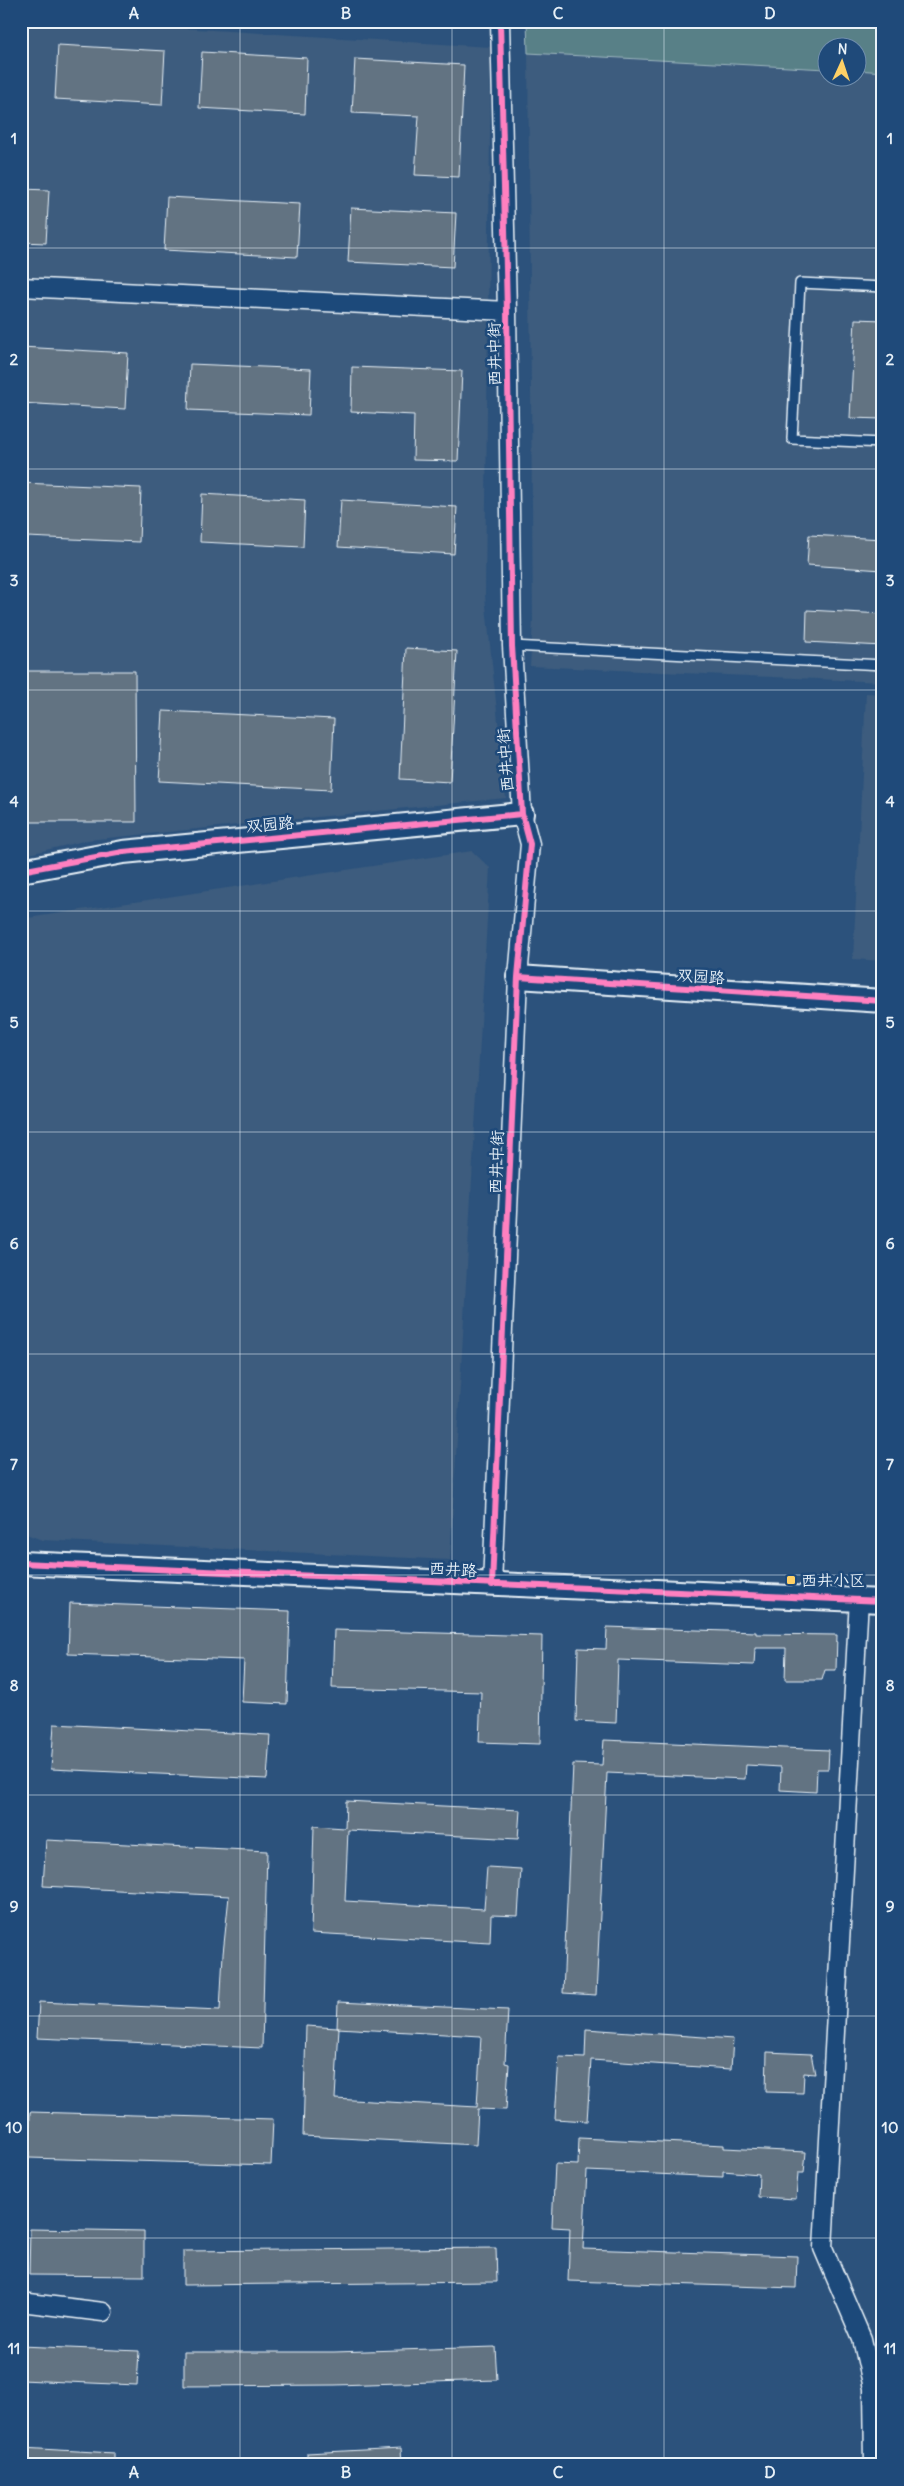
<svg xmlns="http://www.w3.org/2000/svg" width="904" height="2486" viewBox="0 0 904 2486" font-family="Delius,'LXGW WenKai TC',sans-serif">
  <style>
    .built { fill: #3c5c7e }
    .green { fill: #588087; stroke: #a0b8c0 }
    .building { fill: #627382; stroke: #e8f1f8; fill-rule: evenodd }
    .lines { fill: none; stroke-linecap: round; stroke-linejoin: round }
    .service-casing { stroke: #e8f1f8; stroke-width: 12 }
    .minor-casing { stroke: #e8f1f8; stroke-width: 21 }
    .tertiary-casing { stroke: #e8f1f8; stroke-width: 26 }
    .service { stroke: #1f4a7a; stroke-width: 9 }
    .minor { stroke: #1f4a7a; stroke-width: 18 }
    .tertiary { stroke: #1f4a7a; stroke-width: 22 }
    .cycleway-casing { stroke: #1f4a7a; stroke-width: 9 }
    .cycleway { stroke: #ff80c0; stroke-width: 6 }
    .grid { fill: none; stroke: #e8f1f8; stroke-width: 1; stroke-opacity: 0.55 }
    .poi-dot { fill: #ffd166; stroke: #1f4a7a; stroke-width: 2 }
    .labels { text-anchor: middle; stroke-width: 5; stroke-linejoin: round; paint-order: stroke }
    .street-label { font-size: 16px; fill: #e8f1f8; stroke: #1f4a7a }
    .poi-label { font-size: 16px; fill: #e8f1f8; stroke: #1f4a7a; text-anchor: start }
    .neatline { fill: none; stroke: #e8f1f8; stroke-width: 2 }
    .grid-label { font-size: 16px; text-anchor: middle; font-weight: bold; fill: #e8f1f8 }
  </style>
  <rect width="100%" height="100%" fill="#2c527c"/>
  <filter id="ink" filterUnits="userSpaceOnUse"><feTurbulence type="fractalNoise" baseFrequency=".02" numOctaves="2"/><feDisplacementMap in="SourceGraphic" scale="10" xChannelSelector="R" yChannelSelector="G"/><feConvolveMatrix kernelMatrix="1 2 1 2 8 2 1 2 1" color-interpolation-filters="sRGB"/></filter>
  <g filter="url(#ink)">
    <path class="built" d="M21,21H66L491,47L485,596L506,798L88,840L21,856Z
      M528,53L826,69V78H856L857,70L883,72V682L530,666L533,621Z
      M866,693L883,694V961L853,959Z
      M472,851L490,868L450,1560L42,1540L21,1532V919Z"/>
    <path class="green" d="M527,21H883V72L857,70L856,48H826V69L528,53Z"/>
    <path class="building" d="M58,45L165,51L162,105L55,99Z
      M202,52L307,58L305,114L199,108Z
      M355,59L464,65L459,177L415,175L419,116L352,113Z
      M21,189L49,190L46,243L21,242Z
      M167,197L300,204L297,257L164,250Z
      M351,208L456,213L453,267L348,262Z
      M855,319L883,320V419L850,418Z
      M21,347L128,353L125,409L21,403Z
      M190,364L311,369L309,415L188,410Z
      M352,367L462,371L458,461L413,460L414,415L351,412Z
      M21,483L141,488L139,542L27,537L28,511H21Z
      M202,494L305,500L303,547L200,542Z
      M341,500L457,507L454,554L338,547Z
      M809,535L883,539V570L807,565Z
      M807,610L883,614V646L806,642Z
      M406,648L457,651L450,782L400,779Z
      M21,671H135L136,822H21Z
      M163,711L334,719L331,790L159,781Z
      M70,1603L290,1611L287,1704L242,1702L244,1660L68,1654Z
      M607,1627L756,1632V1634L837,1635L836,1670H825L822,1680H785L786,1648H755L754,1665L618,1660L616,1723L576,1721L578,1648L606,1649Z
      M334,1630L542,1636L540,1744L479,1742L481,1692L332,1688Z
      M54,1724L270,1735L267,1779L51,1769Z
      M604,1740L829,1750L828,1769H817L816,1792L780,1790L781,1767L746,1765L745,1779L607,1773L596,1995L563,1993L573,1764L602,1765Z
      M346,1801L520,1810L518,1839L348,1830L345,1901L484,1909L487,1867L521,1869L518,1916L491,1915L490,1943L311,1933L314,1826L345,1828Z
      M46,1840L267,1851L262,2048L37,2038L39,2002L220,2010L223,1954L229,1896L43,1886Z
      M338,2002L508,2010L505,2063L509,2064L506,2110L478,2109L476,2145L303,2136L306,2026L337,2028ZM337,2028L481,2036L477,2107L335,2099L339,2028Z
      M586,2029L733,2039L731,2069L591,2060L587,2121L555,2119L559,2057L585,2058Z
      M767,2052L811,2054L815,2074L804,2073L803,2093L766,2092Z
      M30,2112L273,2119L271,2165L29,2158Z
      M579,2138L724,2145V2148L806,2152L804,2173H798L796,2199L758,2197L759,2174L723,2171V2177L587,2171L583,2249L797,2256L796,2288L568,2281L570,2228L552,2227L555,2164L578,2165Z
      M30,2229L144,2231V2276L29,2275Z
      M496,2248L497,2282L183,2285V2251Z
      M21,2346L139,2351L137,2385L21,2380Z
      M495,2347L497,2380L335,2385L184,2386V2352H334Z
      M21,2448L114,2453V2465H21Z
      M401,2448L402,2465H307V2453Z"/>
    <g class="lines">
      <defs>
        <path id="service" d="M883,287L800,283L792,439L883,443
          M512,646L883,665"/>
        <path id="minor" d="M21,287L507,311
          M492,1585L518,977L530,844L522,814L512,646L507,311L500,21
          M859,1599L823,2248L862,2339L873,2388L874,2465
          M21,2302L103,2312"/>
        <path id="tertiary" d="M21,871L123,852L522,814
          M518,977L883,1001
          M21,1563L883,1601"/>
      </defs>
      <use href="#service" class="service-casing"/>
      <use href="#minor" class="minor-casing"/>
      <use href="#tertiary" class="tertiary-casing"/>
      <use href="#service" class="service"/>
      <use href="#minor" class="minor"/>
      <use href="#tertiary" class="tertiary"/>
      <defs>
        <path id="cycleway" d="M21,871L123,852L522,814
          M518,977L883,1001
          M21,1563L883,1601
          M492,1585L518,977L530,844L522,814L512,646L507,311L500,21"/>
      </defs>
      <use href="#cycleway" class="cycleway-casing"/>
      <use href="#cycleway" class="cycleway"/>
    </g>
  </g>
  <path class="grid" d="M240,21V2465M452,21V2465M664,21V2465M21,248H883M21,469H883M21,690H883M21,911H883M21,1132H883M21,1354H883M21,1575H883M21,1795H883M21,2016H883M21,2238H883"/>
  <rect class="poi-dot" x="786" y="1575" width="10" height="10" rx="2.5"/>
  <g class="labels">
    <g class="street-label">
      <text transform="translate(494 354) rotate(-91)" y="6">西井中街</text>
      <text transform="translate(505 760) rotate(-94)" y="6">西井中街</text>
      <text transform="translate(270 824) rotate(-5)" y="6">双园路</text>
      <text transform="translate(701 976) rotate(4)" y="6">双园路</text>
      <text transform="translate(496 1162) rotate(-88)" y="6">西井中街</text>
      <text transform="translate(453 1569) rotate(3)" y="6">西井路</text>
    </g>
    <g class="poi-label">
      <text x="801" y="1586">西井小区</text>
    </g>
  </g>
  <rect width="904" height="2486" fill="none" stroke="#1f4a7a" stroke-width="55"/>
  <g transform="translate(842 62) rotate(3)"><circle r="24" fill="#1f4a7a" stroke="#6f8dac"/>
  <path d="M0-4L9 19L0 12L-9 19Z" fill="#ffd166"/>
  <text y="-8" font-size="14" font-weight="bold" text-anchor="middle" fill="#e8f1f8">N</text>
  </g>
  <rect x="28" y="28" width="848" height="2430" class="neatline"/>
  <g class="grid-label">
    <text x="134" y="19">A</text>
    <text x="346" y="19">B</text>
    <text x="558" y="19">C</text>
    <text x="770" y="19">D</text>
    <text x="14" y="144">1</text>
    <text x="890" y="144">1</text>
    <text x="14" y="365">2</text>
    <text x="890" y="365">2</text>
    <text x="14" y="586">3</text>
    <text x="890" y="586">3</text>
    <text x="14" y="807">4</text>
    <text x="890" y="807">4</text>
    <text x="14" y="1028">5</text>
    <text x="890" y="1028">5</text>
    <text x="14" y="1249">6</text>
    <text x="890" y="1249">6</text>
    <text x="14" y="1470">7</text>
    <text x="890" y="1470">7</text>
    <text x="14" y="1691">8</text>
    <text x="890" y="1691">8</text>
    <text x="14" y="1912">9</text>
    <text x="890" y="1912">9</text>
    <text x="14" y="2133">10</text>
    <text x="890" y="2133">10</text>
    <text x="14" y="2354">11</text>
    <text x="890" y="2354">11</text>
    <text x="134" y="2478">A</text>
    <text x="346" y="2478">B</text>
    <text x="558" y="2478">C</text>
    <text x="770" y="2478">D</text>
  </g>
</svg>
